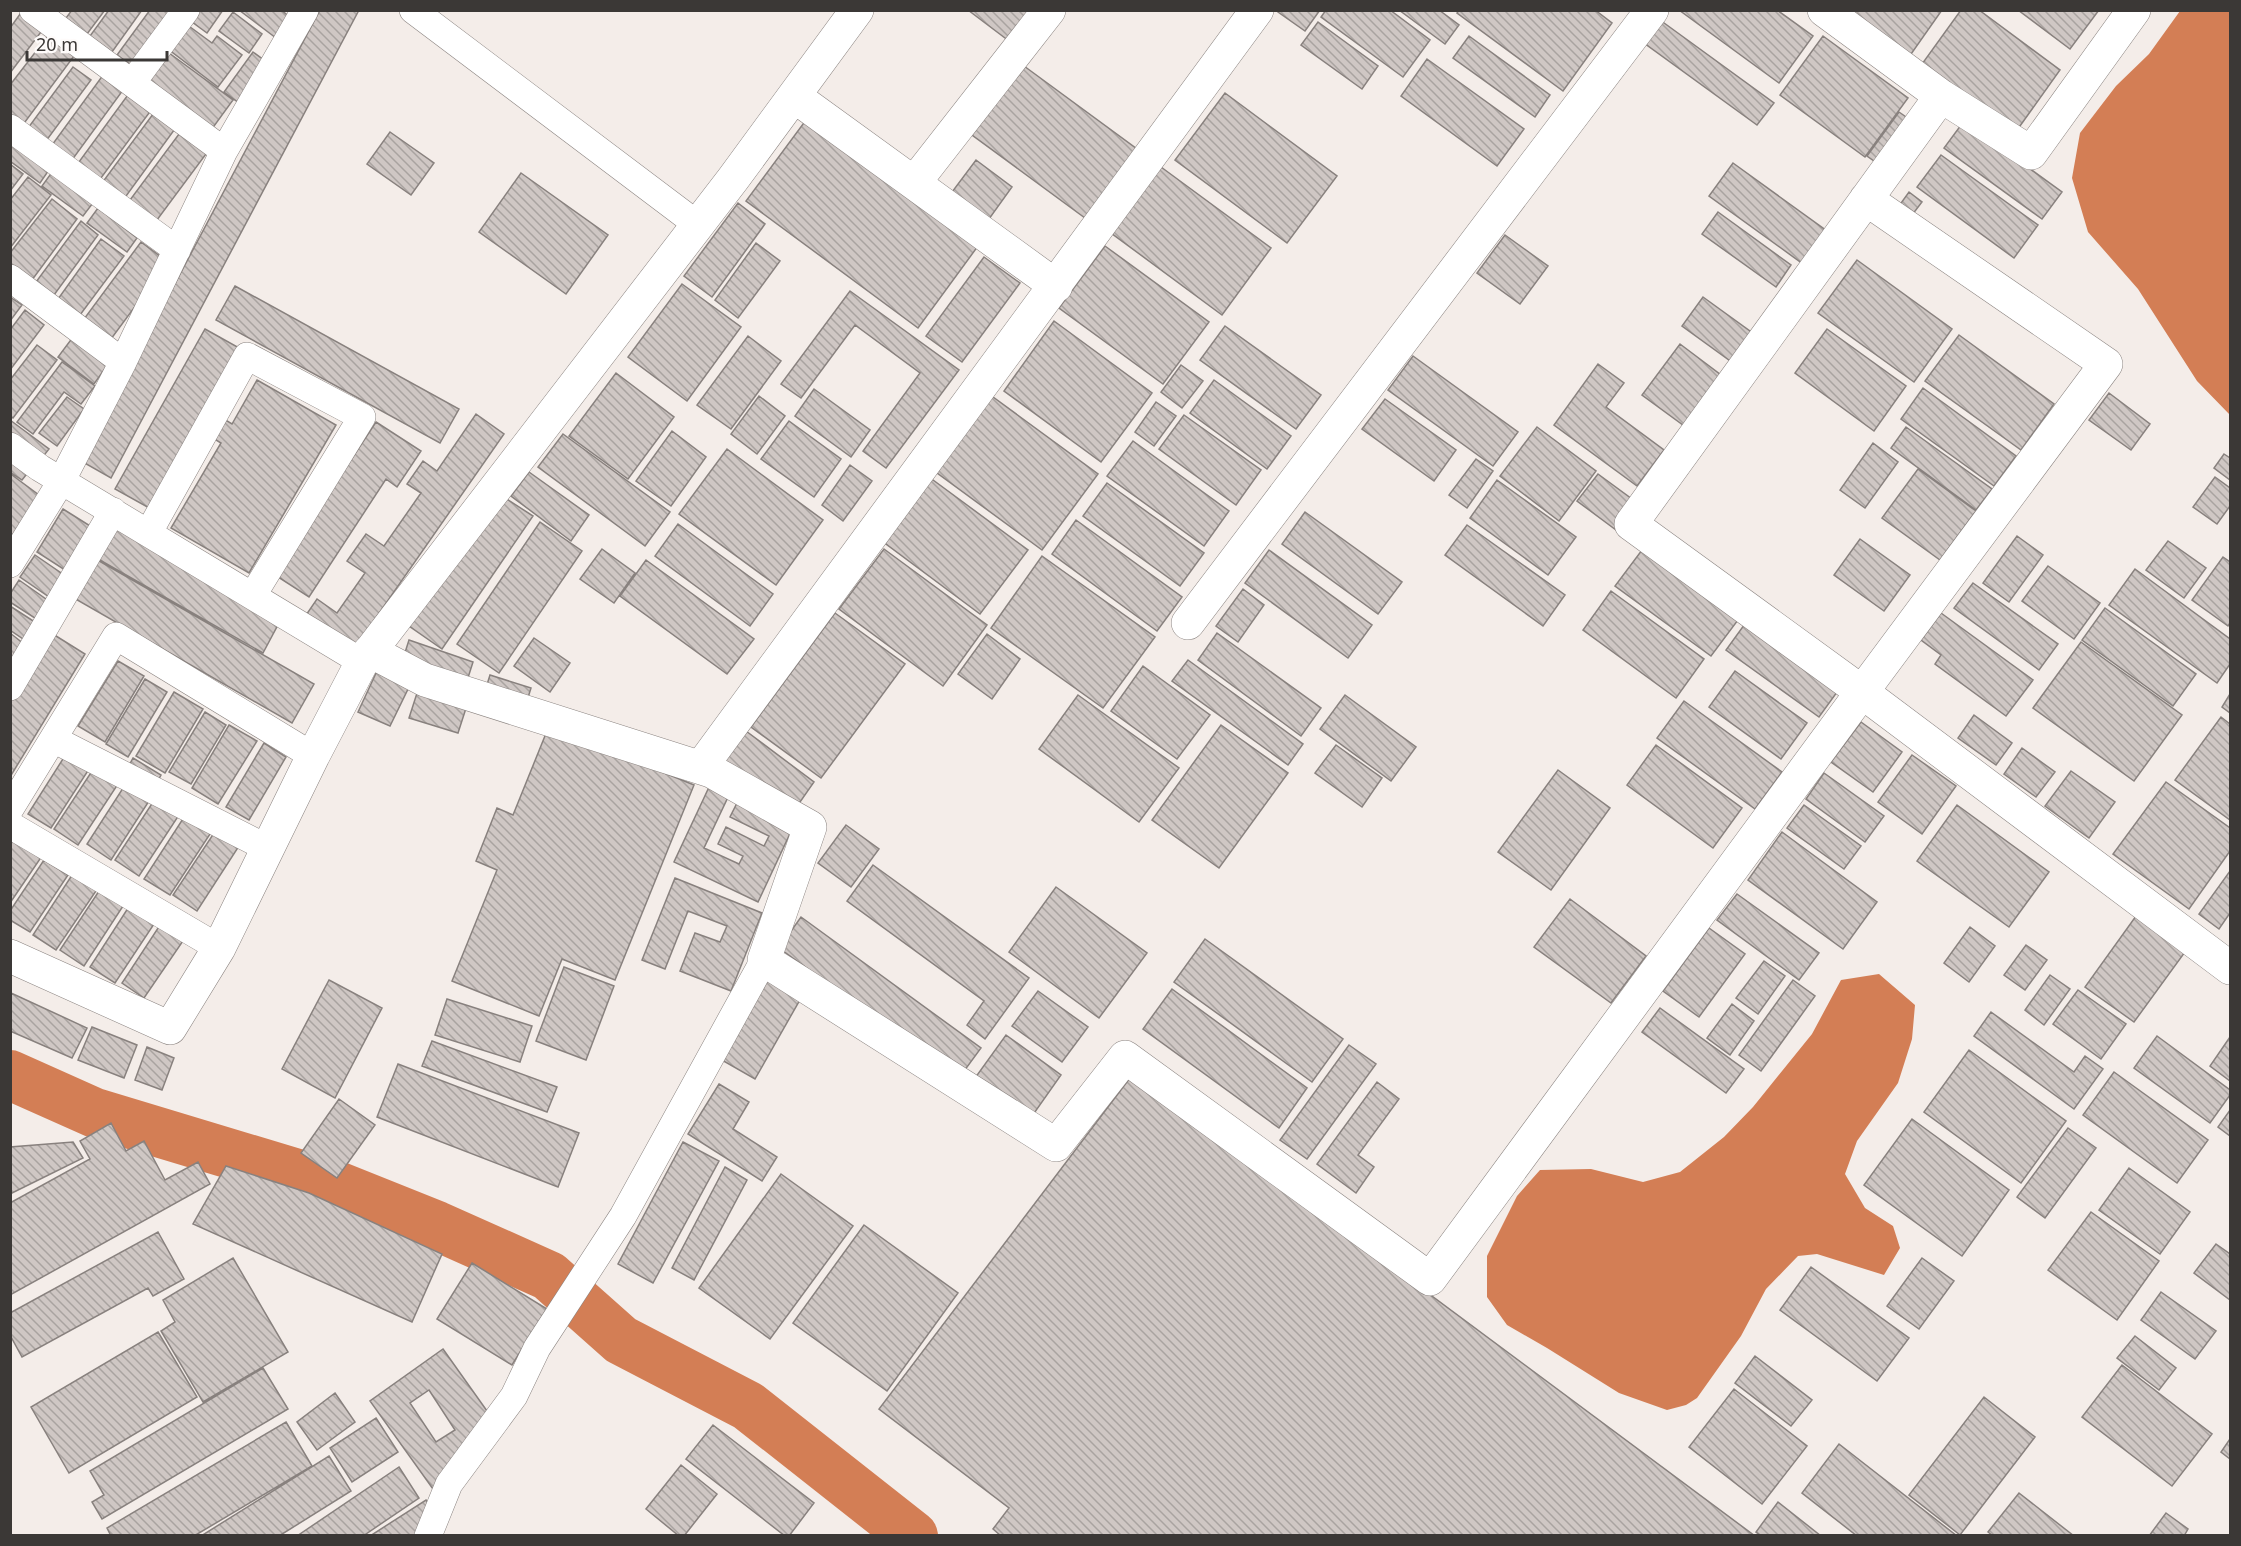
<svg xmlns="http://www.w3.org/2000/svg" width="2241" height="1546" viewBox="0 0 2241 1546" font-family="'Noto Sans',sans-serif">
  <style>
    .water { fill: #d37e55 }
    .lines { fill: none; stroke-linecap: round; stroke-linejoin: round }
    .canal { stroke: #d37e55; stroke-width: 50 }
    .building { fill: url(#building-back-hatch); stroke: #88817e; stroke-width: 1.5; fill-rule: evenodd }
    .service-casing { stroke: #8b8481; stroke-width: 28 }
    .minor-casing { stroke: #8b8481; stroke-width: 34 }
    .service { stroke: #fff; stroke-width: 27 }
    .minor { stroke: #fff; stroke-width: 33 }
  </style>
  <defs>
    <pattern id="building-back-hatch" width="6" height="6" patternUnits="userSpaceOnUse" patternTransform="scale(1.5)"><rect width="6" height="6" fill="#cfc7c4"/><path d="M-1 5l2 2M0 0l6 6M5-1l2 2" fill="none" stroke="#a9a3a0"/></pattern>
  </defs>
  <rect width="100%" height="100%" fill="#f4ede9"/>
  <path class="water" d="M2180,11H2230V415L2197,381L2138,289L2088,232L2072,178L2080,133L2116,86L2149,54Z
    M1879,974L1915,1005L1912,1039L1898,1083L1857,1141L1845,1174L1865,1208L1893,1226L1900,1248L1884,1275L1817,1254L1798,1256L1766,1289L1741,1336L1697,1398L1686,1405L1667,1410L1619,1393L1547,1348L1507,1325L1487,1297V1256L1517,1196L1540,1170L1591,1169L1643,1182L1680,1172L1724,1137L1753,1107L1812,1034L1841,980Z"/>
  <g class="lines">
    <path class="canal" d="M10,1075L95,1113L337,1186L437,1226L549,1276L621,1340L748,1406L913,1536"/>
  </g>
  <path class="building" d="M23,10L47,24L10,73V28Z
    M72,10H105L87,34L66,18Z
    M109,10H142L112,52L90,36Z
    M150,10H184L133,66L117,55Z
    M193,10H223L207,33L188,19Z
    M239,10H281L291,18L276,38Z
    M320,10H359L111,478L81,461Z
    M968,10H1031L1009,41Z
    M1279,10H1320L1305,31L1278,12Z
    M1326,10H1390L1430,40L1403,77L1321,17Z
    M1399,10H1439L1459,25L1445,44Z
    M1459,10H1595L1612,23L1563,91L1457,13Z
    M1679,10H1777L1813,36L1779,83Z
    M1845,10H1942L1909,57Z
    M1961,10H1979L2060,70L2015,133L1922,64Z
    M2018,10H2099L2070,49Z
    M233,12L262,34L249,53L219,31Z
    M1660,20L1774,103L1757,125L1644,43Z
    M182,21L212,43L217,36L242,55L218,87L164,46Z
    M1318,22L1378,66L1362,89L1301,45Z
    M54,28L80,48L22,126L10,117V85Z
    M1469,36L1550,95L1535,117L1453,58Z
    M1823,36L1908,98L1865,157L1780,95Z
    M165,50L233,100L209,133L141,82Z
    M253,52L268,63L239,103L224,92Z
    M1427,59L1524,129L1497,166L1401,96Z
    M1024,66L1137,149L1085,218L972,135Z
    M73,67L91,80L46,141L28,128Z
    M106,71L126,86L72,160L52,145Z
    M130,92L152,109L98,182L76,166Z
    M1225,93L1337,176L1287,243L1175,160Z
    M159,106L180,122L121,203L99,187Z
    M1899,112L1916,124L1884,168L1867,156Z
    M806,120L978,246L918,328L746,201Z
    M1964,121L2062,192L2042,219L1944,148Z
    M182,130L209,150L154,224L127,204Z
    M390,132L434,163L411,195L367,164Z
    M16,141L51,167L40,183L10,161V147Z
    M1941,155L2038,225L2014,258L1917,187Z
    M976,160L1012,187L989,219L952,192Z
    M1733,163L1827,231L1803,264L1709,196Z
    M10,164L23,174L10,191Z
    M1161,167L1271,248L1222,315L1111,233Z
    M55,168L96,199L83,216L42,186Z
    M521,173L608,235L566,294L479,232Z
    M28,177L51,195L10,248V200Z
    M1909,192L1922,202L1909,219L1896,210Z
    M52,199L77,219L32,280L10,264V253Z
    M738,203L765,224L712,297L684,276Z
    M98,208L137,238L127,252L87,223Z
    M1718,212L1791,265L1776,287L1702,234Z
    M81,221L98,235L54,295L36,282Z
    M1505,235L1548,266L1520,304L1477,273Z
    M101,239L124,256L80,315L58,299Z
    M141,242L168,262L111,339L84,319Z
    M756,243L780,261L738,318L715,300Z
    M1105,246L1209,322L1163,384L1059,308Z
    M984,257L1020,283L962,362L926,336Z
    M1857,260L1952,329L1914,382L1818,313Z
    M682,284L741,327L687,401L628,357Z
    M235,286L459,409L440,443L216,320Z
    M850,291L959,370L886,468L863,451L920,373L855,325L801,398L781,384Z
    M10,297L22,305L10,321Z
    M1703,297L1754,334L1733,363L1682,326Z
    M25,310L44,325L10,370V330Z
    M1054,321L1152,393L1101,462L1004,391Z
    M1225,326L1321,395L1296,429L1200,360Z
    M205,329L241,349L151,509L115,489Z
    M1827,329L1906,386L1874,431L1795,373Z
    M1959,335L2054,404L2021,450L1925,381Z
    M748,336L781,361L731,429L697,405Z
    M73,337L109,363L94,384L58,357Z
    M1680,344L1725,378L1687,428L1642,395Z
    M37,345L57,360L13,418L10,416V380Z
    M1413,356L1518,432L1493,466L1388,390Z
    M62,362L95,386L81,404L64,392L33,434L17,422Z
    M1598,364L1624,383L1606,407L1664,450L1637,486L1554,425Z
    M1181,365L1203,381L1182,408L1161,392Z
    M616,373L674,417L628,479L569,436Z
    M257,380L336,425L249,573L171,528L221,443L208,435L219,416L232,424Z
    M1214,380L1291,436L1267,469L1190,413Z
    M1923,388L2016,456L1994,486L1901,419Z
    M814,389L870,430L851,457L795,416Z
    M2109,393L2150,424L2131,450L2089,420Z
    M989,394L1098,474L1042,550L933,470Z
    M759,396L785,416L757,454L731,434Z
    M67,397L84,409L57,446L39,433Z
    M1385,399L1456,450L1434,481L1362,429Z
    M1156,402L1176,416L1154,446L1135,432Z
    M476,414L504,434L352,652L304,618L317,599L337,613L365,573L347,561L366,534L384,546L421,493L407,484L423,461L437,471Z
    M1184,415L1261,470L1236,505L1159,449Z
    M10,420L49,449L38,463L10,443Z
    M789,421L841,459L814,497L761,459Z
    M376,422L421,451L397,487L386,479L309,597L275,575Z
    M1537,427L1596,471L1559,521L1500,476Z
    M1906,427L1992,489L1976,510L1891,448Z
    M672,431L706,457L671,506L636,481Z
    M563,434L670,512L645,546L538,467Z
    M1133,441L1229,511L1204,546L1107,476Z
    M1873,443L1898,462L1865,508L1840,490Z
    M10,447L34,465L22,480L10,472Z
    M727,449L823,520L776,585L679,514Z
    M2224,454L2230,458V480L2214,468Z
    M1476,459L1493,471L1467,508L1449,495Z
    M850,465L872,481L843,521L822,505Z
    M1918,469L1976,511L1940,560L1882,518Z
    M529,472L589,515L571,541L511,496Z
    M1598,474L1636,502L1616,530L1577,501Z
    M12,475L47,501L10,548V477Z
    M929,477L1028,550L980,614L882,541Z
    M2215,477L2230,488V506L2217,524L2193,507Z
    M1497,480L1576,537L1548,575L1470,518Z
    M1107,483L1204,553L1180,586L1083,516Z
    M499,494L533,516L442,649L409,626Z
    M63,509L95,529L68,572L37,552Z
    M1305,512L1402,582L1378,614L1282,544Z
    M1076,520L1182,597L1157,631L1052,554Z
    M540,522L582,551L499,673L457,644Z
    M109,524L280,621L263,653L91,555Z
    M678,524L773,594L750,626L655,556Z
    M1467,525L1565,595L1543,626L1445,555Z
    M2017,536L2043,555L2009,602L1983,583Z
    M1860,539L1910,575L1884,611L1834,575Z
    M2168,541L2206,568L2184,598L2146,570Z
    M602,549L635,573L614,603L580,579Z
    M884,549L987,625L943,686L839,609Z
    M1269,550L1372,625L1348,658L1245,583Z
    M1642,550L1738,620L1711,656L1615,586Z
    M35,555L67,577L52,599L20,577Z
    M1042,556L1155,637L1103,708L991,628Z
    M2223,557L2230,562V623L2228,626L2192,600Z
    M94,558L314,684L292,723L72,597Z
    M646,560L754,639L727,674L620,596Z
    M2048,566L2100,603L2074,639L2022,601Z
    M2135,569L2230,639V664L2217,683L2109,605Z
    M19,580L53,604L41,622L10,602V594Z
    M1973,583L2058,644L2039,670L1954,608Z
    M1243,589L1264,605L1238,642L1216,626Z
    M1611,591L1704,659L1676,698L1583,630Z
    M10,606L41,626L29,643L10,630Z
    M2105,608L2196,674L2173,706L2082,640Z
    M835,613L905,664L821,778L751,727Z
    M1941,613L2033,680L2006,716L1935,664L1941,655L1921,640Z
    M1747,621L1840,688L1819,717L1726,650Z
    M48,631L85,654L10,777V694Z
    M10,633L28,647L10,669Z
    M1217,633L1321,708L1301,736L1198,660Z
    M987,634L1020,659L992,699L958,674Z
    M534,638L570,663L550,692L514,666Z
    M409,640L473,662L466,684L402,662Z
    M2081,642L2182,715L2134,781L2033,708Z
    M1188,660L1303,744L1288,765L1172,681Z
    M118,661L144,676L105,742L78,726Z
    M1143,666L1210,715L1177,759L1111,711Z
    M377,671L409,687L390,726L358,712Z
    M1735,671L1807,723L1781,759L1709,707Z
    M490,675L531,688L526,704L485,691Z
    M145,679L167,692L128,757L106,744Z
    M419,687L468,702L458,733L409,718Z
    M174,692L203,709L165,773L136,756Z
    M2230,694V713L2222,707Z
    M1078,695L1179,768L1139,822L1039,749Z
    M1345,695L1416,747L1391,781L1320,729Z
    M1684,701L1782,772L1755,809L1657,738Z
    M205,712L226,725L191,784L169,772Z
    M1974,715L2012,743L1996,765L1958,738Z
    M2221,717L2230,724V820L2175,780Z
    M1861,722L1902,752L1873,792L1831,762Z
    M229,725L257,741L218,804L192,788Z
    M1221,725L1288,773L1219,868L1152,820Z
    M549,726L694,785L615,980L562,959L539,1016L452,981L497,870L476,861L497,808L513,815Z
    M746,731L814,782L791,815L722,764Z
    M264,743L286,757L249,820L226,807Z
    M1336,745L1382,778L1362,807L1315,773Z
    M1656,745L1742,808L1713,848L1627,785Z
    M2022,748L2055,772L2036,797L2004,774Z
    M68,751L91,766L51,828L28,814Z
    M1912,755L1956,786L1922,834L1878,802Z
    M133,758L161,775L153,790L125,773Z
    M94,768L118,784L78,845L54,829Z
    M1558,770L1610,808L1551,890L1498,852Z
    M2071,771L2115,802L2089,838L2045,806Z
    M1824,773L1884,816L1865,842L1806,799Z
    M2166,782L2230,828V851L2189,909L2113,854Z
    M125,785L149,801L111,860L87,844Z
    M710,785L729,795L704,848L739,864L743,856L718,844L726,827L764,846L769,836L730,817L739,799L794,825L758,902L674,862Z
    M155,799L179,815L139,876L115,860Z
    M1804,805L1861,846L1844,869L1787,828Z
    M1957,805L2049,872L2009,927L1917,861Z
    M188,811L214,828L170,895L144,879Z
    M846,825L879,849L851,887L818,863Z
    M216,830L239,846L197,911L173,895Z
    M1782,832L1877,902L1843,949L1748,880Z
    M15,838L42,856L10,903V845Z
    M44,860L68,875L30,932L10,920V911Z
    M873,865L1029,978L985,1039L967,1025L984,1001L847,901Z
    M2230,871V913L2219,929L2199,914Z
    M74,872L98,888L56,950L33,935Z
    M675,878L762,913L731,991L680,971L695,933L720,942L727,926L688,911L665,969L642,960Z
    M1056,887L1147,953L1099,1018L1009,952Z
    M101,888L125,903L84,966L60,950Z
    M1737,894L1819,953L1799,980L1717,920Z
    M1570,899L1646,956L1611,1003L1534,947Z
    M130,905L156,921L115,983L90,967Z
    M2136,916L2185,952L2134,1022L2085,987Z
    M801,917L981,1048L959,1078L779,948Z
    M162,922L185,938L144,998L122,983Z
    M1970,927L1995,946L1969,982L1944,963Z
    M1709,928L1745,954L1699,1017L1663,991Z
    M1205,939L1343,1039L1312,1082L1174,982Z
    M2026,945L2047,960L2025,990L2004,975Z
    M1764,961L1785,976L1758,1014L1736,998Z
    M564,967L614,986L586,1060L536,1041Z
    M2050,975L2070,989L2044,1025L2025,1010Z
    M766,978L801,998L755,1079L720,1059Z
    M329,980L382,1008L335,1098L282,1069Z
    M1793,980L1815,996L1761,1071L1739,1055Z
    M1172,989L1307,1088L1279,1128L1143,1029Z
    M2078,990L2126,1024L2101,1059L2053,1024Z
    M1038,991L1088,1027L1062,1062L1012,1026Z
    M11,993L87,1028L72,1058L10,1031Z
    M447,999L532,1026L520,1062L435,1035Z
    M1732,1004L1754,1021L1730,1055L1707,1038Z
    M1660,1008L1744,1069L1726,1093L1642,1032Z
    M1991,1012L2074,1072L2085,1056L2103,1069L2074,1109L1974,1036Z
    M92,1027L137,1045L124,1078L78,1060Z
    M1006,1035L1061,1075L1030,1119L975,1078Z
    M2157,1036L2230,1090V1095L2210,1123L2134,1068Z
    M2230,1037V1081L2210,1066Z
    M432,1041L557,1087L547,1112L422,1066Z
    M1349,1045L1376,1064L1307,1159L1280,1140Z
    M147,1047L174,1058L162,1090L135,1080Z
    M1969,1050L2066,1121L2021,1183L1924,1112Z
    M398,1064L579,1133L558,1187L377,1117Z
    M2114,1072L2208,1140L2177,1183L2083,1115Z
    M1133,1074L1755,1536H1001L993,1529L1009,1508L879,1409Z
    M1377,1082L1399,1099L1358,1155L1374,1167L1356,1193L1317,1164Z
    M719,1084L749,1102L733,1129L777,1157L762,1181L688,1134Z
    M339,1099L375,1125L337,1178L301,1153Z
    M2230,1110V1136L2218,1127Z
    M1912,1119L2009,1190L1962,1256L1864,1185Z
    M111,1123L126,1151L144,1141L165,1180L198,1162L210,1184L10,1295V1203L90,1159L80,1141Z
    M2068,1128L2096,1148L2045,1218L2017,1197Z
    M73,1142L83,1158L10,1194V1147Z
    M683,1142L719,1161L653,1283L618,1264Z
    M226,1166L309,1193L442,1254L412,1322L193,1224Z
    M725,1167L747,1180L694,1280L672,1268Z
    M2129,1168L2190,1212L2160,1254L2099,1210Z
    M781,1174L853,1226L770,1339L699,1288Z
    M2091,1212L2159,1261L2117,1320L2048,1270Z
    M864,1225L958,1293L887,1391L793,1323Z
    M158,1232L184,1279L153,1296L148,1288L22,1357L10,1335V1313Z
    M2216,1244L2230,1254V1300L2194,1273Z
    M233,1258L288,1352L203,1402L161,1331L175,1322L163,1300Z
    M1922,1258L1954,1281L1919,1329L1887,1306Z
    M472,1263L547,1309L512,1365L437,1319Z
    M1811,1267L1909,1338L1877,1381L1780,1310Z
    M2161,1292L2216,1331L2195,1359L2141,1320Z
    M158,1332L197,1397L69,1473L31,1407Z
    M2135,1336L2176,1368L2159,1390L2117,1358Z
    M443,1349L492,1418L433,1489L370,1401ZM429,1390L455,1430L436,1442L410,1403Z
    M1755,1356L1812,1400L1791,1426L1735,1383Z
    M2122,1365L2212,1434L2172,1486L2082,1417Z
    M263,1368L288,1409L102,1519L92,1502L104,1495L90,1471Z
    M1734,1389L1807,1446L1762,1504L1689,1447Z
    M335,1393L355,1422L317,1450L297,1422Z
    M1984,1397L2035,1437L1960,1535L1909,1495Z
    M376,1418L398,1452L352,1482L330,1448Z
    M286,1422L312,1466L194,1536H111L107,1528Z
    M713,1425L814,1503L789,1536H785L686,1459Z
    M2230,1439V1459L2221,1452Z
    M1839,1444L1957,1536H1857L1802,1493Z
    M329,1456L351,1491L279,1536H201Z
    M681,1465L717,1494L684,1536H679L646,1509Z
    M399,1467L419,1498L363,1536H297Z
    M2019,1493L2074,1536H1993L1988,1532Z
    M426,1500L434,1512L422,1536H370Z
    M1778,1502L1821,1536H1761L1756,1532Z
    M2166,1513L2188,1529L2184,1536H2149Z"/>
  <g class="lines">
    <defs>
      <path id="service" d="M33,10L224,151
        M413,10L698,225
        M132,83L186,10
        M10,128L177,250
        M10,278L123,362
        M10,446L40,468L362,662
        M149,532L247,356L362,417L253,595
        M10,564L62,480L123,362L224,151L305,10
        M10,687L113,511
        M53,739L267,848
        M10,809L116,636L313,756
        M10,825L219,948
        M428,1536L449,1484L514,1396L537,1348L623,1216L764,960"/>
      <path id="minor" d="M1824,10L1941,96
        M2134,10L2031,153L1941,96L1631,524L1862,692L2230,968
        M794,96L1056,286
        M914,183L1049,10
        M1188,623L1652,10
        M370,651L425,680L711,771L810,827L764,960L1056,1145L1125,1057L1430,1279L1862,692L2106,364L1866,199
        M701,767L1257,10
        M10,956L170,1028L219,948L313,756L362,662L733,179L857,10"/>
    </defs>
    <use href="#service" class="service-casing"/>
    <use href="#minor" class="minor-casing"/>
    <use href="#service" class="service"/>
    <use href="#minor" class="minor"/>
  </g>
  <rect width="2241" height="1546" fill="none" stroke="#3b3836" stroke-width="24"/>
  <path d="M27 51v9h140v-9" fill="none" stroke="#3b3836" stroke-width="3"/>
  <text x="36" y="51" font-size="18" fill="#3b3836" stroke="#fefbfa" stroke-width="4.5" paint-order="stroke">20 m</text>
</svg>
